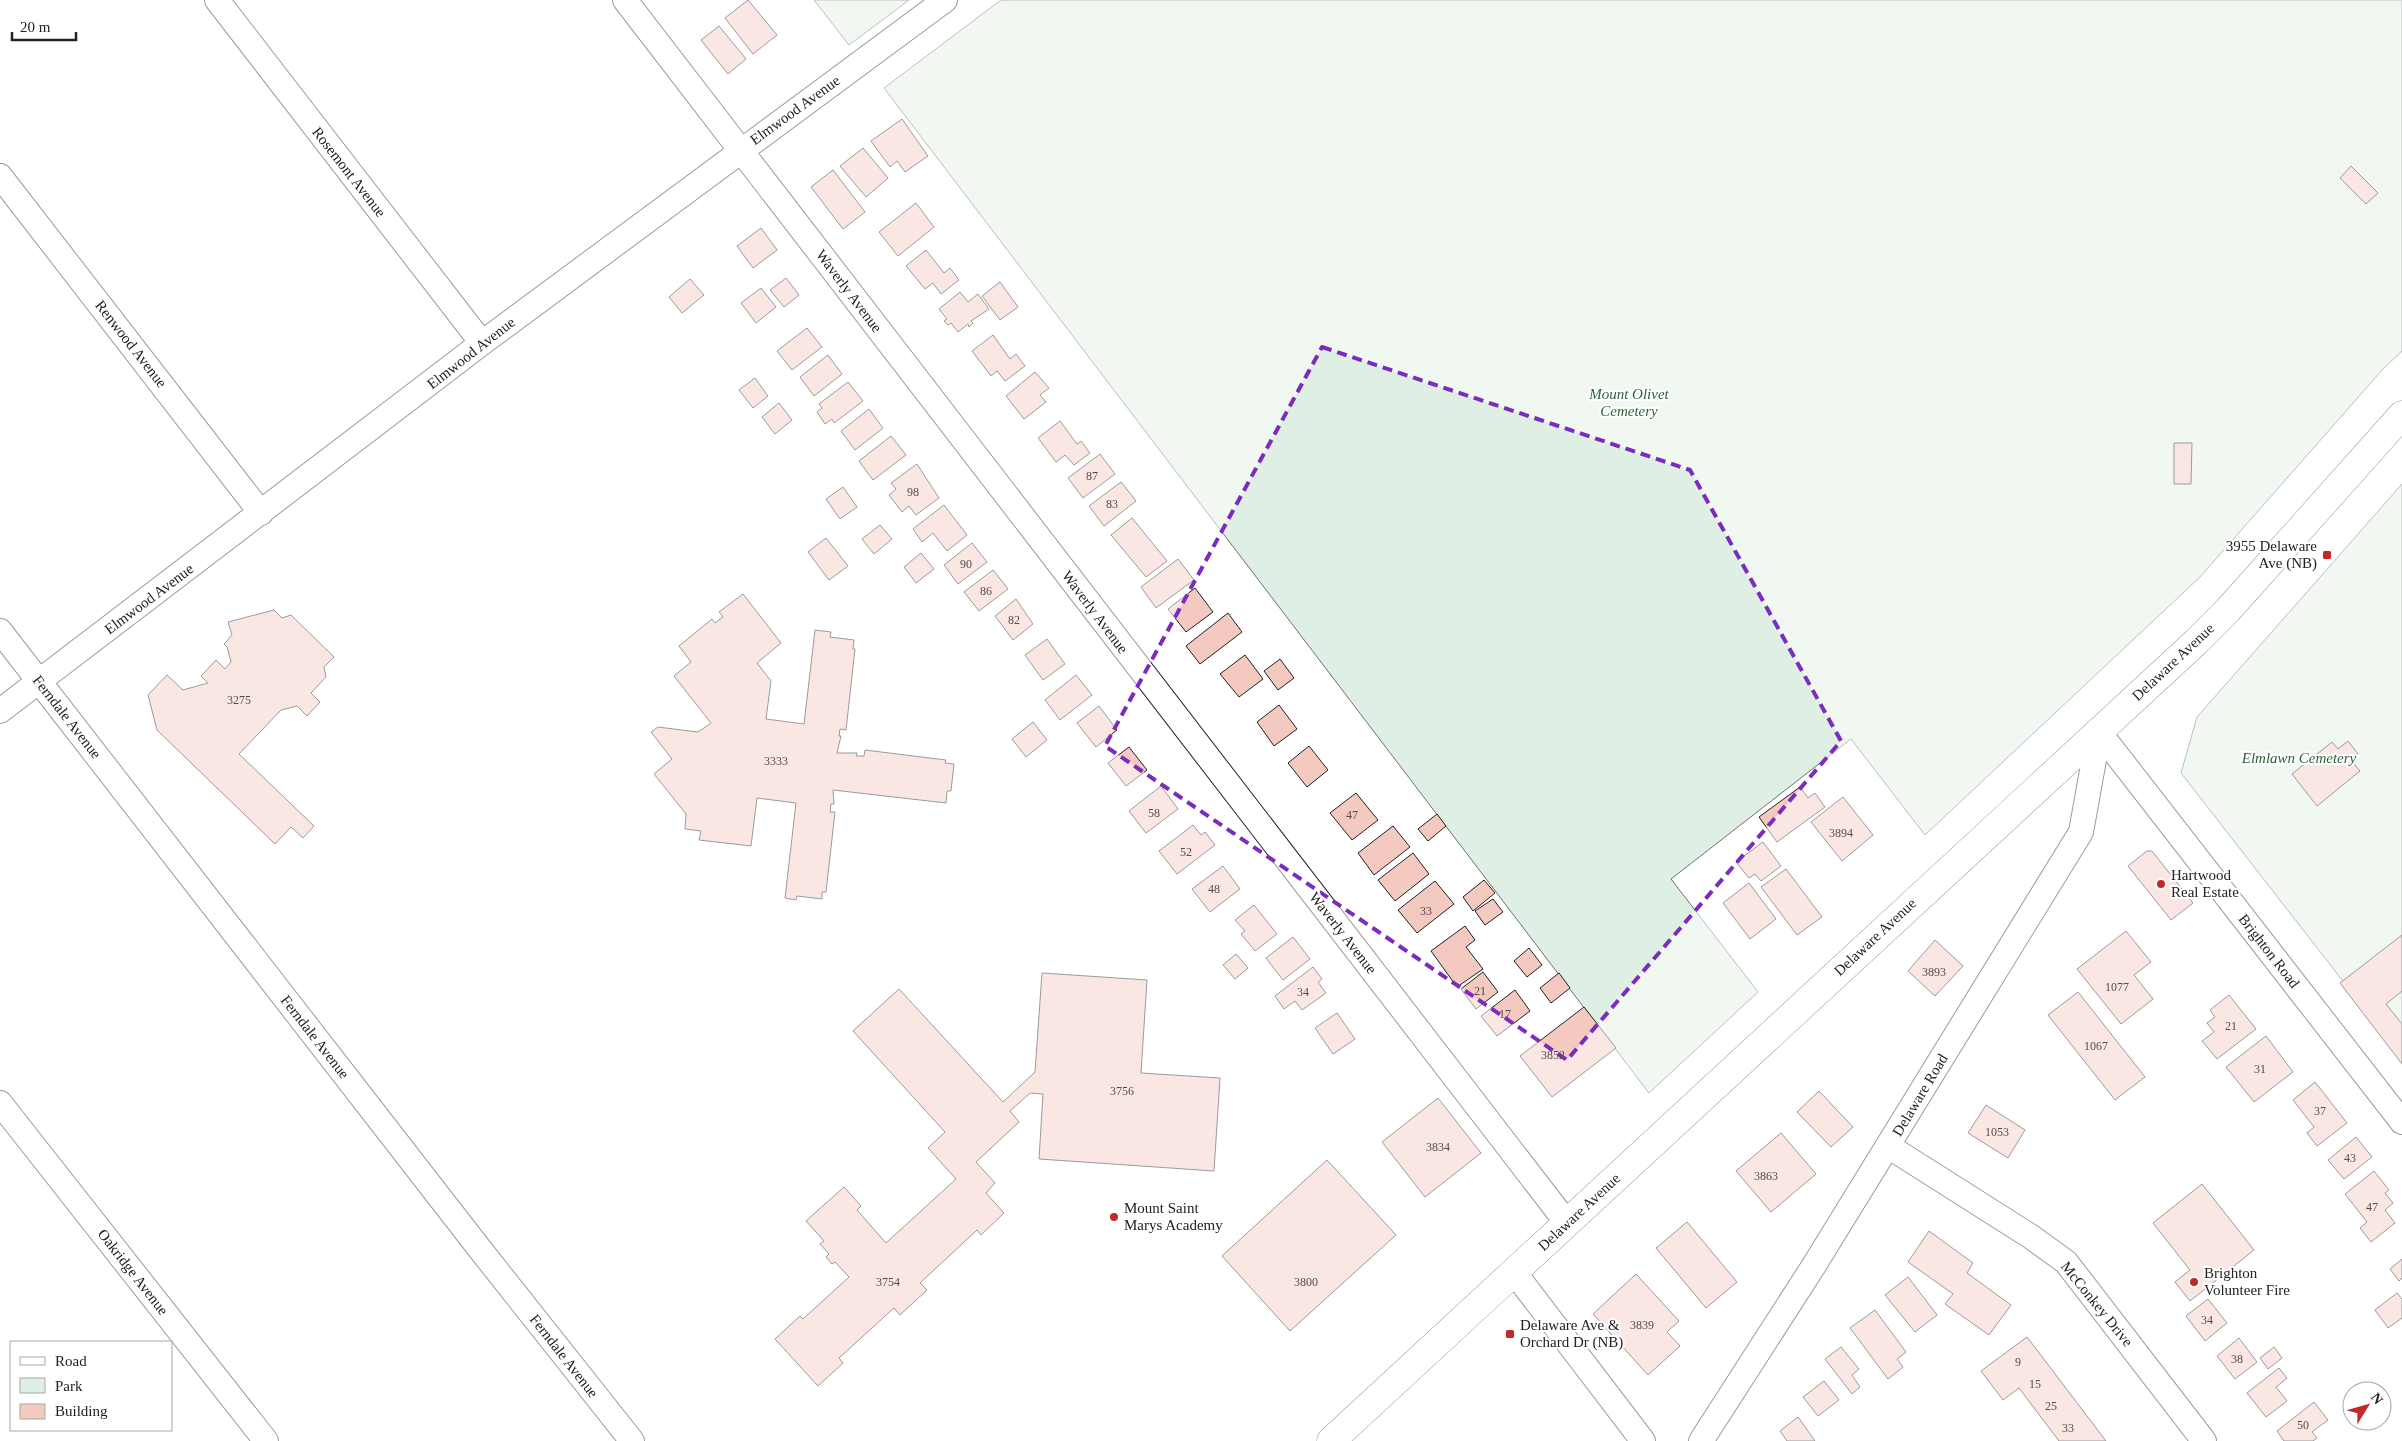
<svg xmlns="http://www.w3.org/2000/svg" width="2402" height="1441" viewBox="0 0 2402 1441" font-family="'Times New Roman',serif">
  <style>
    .green { fill: #e0efe3; stroke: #6f6f6f }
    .building { fill: #f3c9c0; stroke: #222 }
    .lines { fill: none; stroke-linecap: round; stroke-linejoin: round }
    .minor-casing { stroke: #222; stroke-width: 26 }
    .major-casing { stroke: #222; stroke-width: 29 }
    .minor { stroke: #fff; stroke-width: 24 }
    .major { stroke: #fff; stroke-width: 28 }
    .marked { fill: none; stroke: #7b2cbf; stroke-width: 4; stroke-dasharray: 10 6; stroke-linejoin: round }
    .poi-dot { fill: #c62828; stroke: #fff; stroke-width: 2 }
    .labels { text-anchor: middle; stroke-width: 4; stroke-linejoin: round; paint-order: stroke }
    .number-label { font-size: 12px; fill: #564c4a }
    .street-label { font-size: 15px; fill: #222; stroke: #fff }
    .park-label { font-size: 15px; font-style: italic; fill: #2f5e38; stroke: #fff }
    .poi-label { font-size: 15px; fill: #222; stroke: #fff; text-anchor: start }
  </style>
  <rect width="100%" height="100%" fill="#fff"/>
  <path class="green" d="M814,0H909L849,45Z
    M1001,0H2402V351L2383,369L2200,577L1925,835L1851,739L1671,879L1758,992L1649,1093L884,88Z
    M2402,484V1057L2181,773L2197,717Z"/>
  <path class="building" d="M748,0L777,35L753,54L725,18Z
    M719,26L746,59L728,74L701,40Z
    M902,119L928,156L905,172L897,161L890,167L871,141Z
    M863,148L888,178L866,197L840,166Z
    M2351,166L2378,193L2366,204L2340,178Z
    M833,170L865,212L843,229L811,187Z
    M916,203L934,227L898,256L879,232Z
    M761,228L777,250L753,268L737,246Z
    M926,250L944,273L950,268L959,280L941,294L933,283L925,289L906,266Z
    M786,278L799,295L784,307L770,290Z
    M690,279L704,295L682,313L669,297Z
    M1000,282L1018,307L1000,320L982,296Z
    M761,288L776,307L756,323L741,303Z
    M960,292L968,302L978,294L989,309L971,321L973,323L969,327L968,324L958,332L951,323L948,325L944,321L947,319L939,309Z
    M807,328L822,347L792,370L777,351Z
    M993,335L1010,359L1016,354L1025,366L1005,381L997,371L991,376L972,351Z
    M828,355L842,374L814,396L800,377Z
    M1035,372L1049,388L1040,395L1046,402L1024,419L1006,396Z
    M755,378L768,396L753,408L739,390Z
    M848,382L863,401L834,423L832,419L825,424L817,412L822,408L819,404Z
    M779,403L792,420L775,434L762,417Z
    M869,409L883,428L855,450L841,431Z
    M1060,421L1077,444L1081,441L1090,453L1074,465L1065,455L1056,462L1038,438Z
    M891,436L906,455L873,480L859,461Z
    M2174,443H2192L2191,484H2174Z
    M1100,454L1115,474L1083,498L1068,478Z
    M917,464L939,498L916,515L909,506L902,512L889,495L896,489L891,483Z
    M1121,482L1136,501L1104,526L1089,506Z
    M843,487L857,507L840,519L826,499Z
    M944,505L967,535L947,551L933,533L922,542L913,529Z
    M1132,518L1167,561L1146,577L1111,535Z
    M880,525L892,539L874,554L862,539Z
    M826,538L848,566L829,580L808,552Z
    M972,543L987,562L958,584L944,565Z
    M921,553L934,569L916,583L904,567Z
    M1178,559L1194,580L1156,608L1141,587Z
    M993,570L1008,589L979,611L964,592Z
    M1195,588L1213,612L1186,632L1168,609Z
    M743,594L781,643L757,663L771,681L766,719L804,724L815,630L831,632L830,637L854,640L853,649H855L846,730L840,729L839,736H841L837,753H857L856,756H864L865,750L946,760L945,763L954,764L951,791H947L946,803L833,790L834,804H831L830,812H835L826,892H822V899L797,896L796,900L785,898L796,803L757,798L751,846L699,840L701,831L685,829L686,814L654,774L672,759L651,732L658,727L698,732L711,723L674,676L691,662L679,646L712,619L715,623L723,617L719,612Z
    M1016,599L1033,624L1013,640L995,616Z
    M274,610L282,618L291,615L334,657L324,667L326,677L311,693L320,702L307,716L297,706L281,710L239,754L314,826L303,838L291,827L275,844L157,730L148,695L167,675L183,690L208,683L201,676L216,660L225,669L231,662L227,647L224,644L232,635L228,622Z
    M1228,613L1242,632L1200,664L1186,646Z
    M1047,639L1065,664L1043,680L1025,655Z
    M1245,655L1263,679L1239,697L1220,674Z
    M1280,659L1294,678L1278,690L1264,671Z
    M1076,675L1092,695L1060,720L1045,700Z
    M1279,705L1297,729L1274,746L1257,722Z
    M1099,706L1117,730L1096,747L1077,723Z
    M1033,722L1047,740L1026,757L1012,739Z
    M2348,741L2358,754L2351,760L2360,771L2317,806L2292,774L2332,742L2338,749Z
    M1309,746L1328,770L1307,787L1288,763Z
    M1129,747L1147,770L1126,786L1108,763Z
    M1161,786L1178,809L1146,833L1129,811Z
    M1800,787L1808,798L1815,793L1825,807L1777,842L1759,817Z
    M1356,793L1378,820L1352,840L1330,813Z
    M1843,797L1873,835L1842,861L1811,822Z
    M1437,814L1446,826L1428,841L1418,829Z
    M1193,825L1201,835L1205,832L1215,845L1177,874L1159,851Z
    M1393,826L1410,847L1374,875L1358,853Z
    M1763,842L1781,866L1761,881L1755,874L1749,878L1736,862Z
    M2147,851H2152L2193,903L2171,920L2128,866Z
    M1413,853L1429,874L1395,901L1378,880Z
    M1223,866L1240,889L1210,912L1192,889Z
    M1786,869L1822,917L1797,935L1761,887Z
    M1484,880L1495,893L1473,911L1463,897Z
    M1435,881L1454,904L1417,933L1398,910Z
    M1749,883L1776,919L1750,939L1723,903Z
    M1493,899L1503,912L1485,925L1475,911Z
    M1254,905L1277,934L1255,951L1241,934L1245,931L1235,920Z
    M1465,926L1475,940L1466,947L1483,969L1457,987L1431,951Z
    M2126,931L2151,962L2134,975L2153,999L2121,1024L2077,969Z
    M2402,935V991L2386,1004L2402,1024V1064L2340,983Z
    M1293,937L1310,959L1283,980L1266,958Z
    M1935,940L1963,966L1935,996L1908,971Z
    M1529,948L1542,965L1527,977L1514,961Z
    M1236,954L1248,968L1235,979L1223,965Z
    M1313,967L1322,979L1318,982L1326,993L1302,1010L1295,1001L1284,1009L1275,996Z
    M1483,972L1498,992L1476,1009L1461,989Z
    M1042,973L1147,980L1141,1073L1220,1078L1214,1171L1039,1159L1043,1094L1030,1093L1010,1111L1019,1122L976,1162L995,1183L986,1193L1004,1213L981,1235L977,1230L920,1283L927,1290L900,1315L894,1308L839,1358L843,1363L818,1386L775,1339L800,1316L803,1319L849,1277L835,1262L832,1264L826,1257L829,1254L820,1244L824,1241L806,1221L844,1187L861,1206L857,1210L886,1243L956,1179L928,1148L945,1132L853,1031L899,989L1003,1102L1035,1072Z
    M1559,973L1570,988L1551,1003L1540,988Z
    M1515,990L1530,1011L1497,1036L1481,1016Z
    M2078,992L2145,1077L2115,1100L2048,1015Z
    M2229,995L2256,1029L2217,1059L2202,1041L2214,1032L2207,1023L2215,1017L2210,1010Z
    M1584,1007L1616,1048L1552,1097L1520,1056Z
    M1337,1013L1355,1039L1333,1054L1315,1028Z
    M2266,1036L2293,1072L2254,1102L2226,1067Z
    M2315,1082L2347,1123L2317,1146L2307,1133L2314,1127L2293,1100Z
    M1819,1091L1853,1127L1831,1147L1797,1112Z
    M1438,1098L1481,1153L1425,1197L1382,1142Z
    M1986,1105L2025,1130L2008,1158L1968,1133Z
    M1781,1133L1816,1174L1771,1212L1736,1171Z
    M2356,1137L2372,1157L2344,1179L2328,1160Z
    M1327,1160L1396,1235L1290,1331L1222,1256Z
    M2374,1171L2389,1190L2385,1193L2393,1203L2385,1210L2395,1223L2371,1242L2360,1228L2367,1222L2345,1194Z
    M2202,1184L2254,1250L2190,1301L2175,1282L2190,1270L2153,1223Z
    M1687,1222L1737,1282L1706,1308L1656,1248Z
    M1929,1231L1973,1263L1967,1273L2011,1305L1989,1335L1945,1304L1953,1294L1908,1262Z
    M2402,1259V1278L2399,1281L2390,1269Z
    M1636,1274L1679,1321L1667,1332L1680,1346L1648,1375L1593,1314Z
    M1908,1277L1937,1315L1915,1332L1885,1295Z
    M2397,1293L2402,1299V1318L2388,1328L2375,1310Z
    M2208,1299L2227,1323L2205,1341L2186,1316Z
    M1875,1310L1906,1352L1897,1359L1903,1367L1888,1379L1850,1328Z
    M2027,1337L2106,1441H2059L2019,1388L2003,1400L1981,1371Z
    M2239,1338L2257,1362L2235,1379L2217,1356Z
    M1841,1347L1859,1369L1852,1375L1860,1387L1852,1394L1825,1359Z
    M2274,1347L2282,1358L2268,1369L2260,1358Z
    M2279,1368L2287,1378L2276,1387L2287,1401L2266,1417L2247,1393Z
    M1824,1381L1839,1400L1818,1416L1803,1397Z
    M2314,1402L2328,1420L2312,1432L2317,1438L2313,1441H2284L2277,1431Z
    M1798,1417L1815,1441H1787L1780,1431Z"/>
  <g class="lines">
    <defs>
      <path id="minor" d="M217,0L482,343
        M625,0L1567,1223
        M0,176L261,513
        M0,631L479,1248L632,1441
        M0,711L482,343L945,0
        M2099,732L2402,1122
        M0,1103L266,1441
        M1888,1146L2030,1236L2066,1262L2204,1441
        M1514,1272L1643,1441
        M1701,1441L1813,1267L2081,832L2099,732"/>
      <path id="major" d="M1331,1441L2196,642L2228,610L2402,415"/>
    </defs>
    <use href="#minor" class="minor-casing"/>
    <use href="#major" class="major-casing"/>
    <use href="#minor" class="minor"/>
    <use href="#major" class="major"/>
  </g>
  <path d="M0 0H2402V1441H0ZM1322,347L1690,470L1841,741L1567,1060L1105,746Z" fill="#fff" fill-opacity=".55" fill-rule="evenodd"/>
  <path class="marked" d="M1322,347L1690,470L1841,741L1567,1060L1105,746Z"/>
  <g class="poi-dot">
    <rect x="2322" y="550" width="10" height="10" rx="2.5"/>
    <circle cx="2161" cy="884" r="5"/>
    <circle cx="1114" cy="1217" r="5"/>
    <circle cx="2194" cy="1282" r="5"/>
    <rect x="1505" y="1329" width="10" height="10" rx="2.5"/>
  </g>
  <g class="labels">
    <g class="number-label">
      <text x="1092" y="480">87</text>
      <text x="913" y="496">98</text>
      <text x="1112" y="508">83</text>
      <text x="966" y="568">90</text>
      <text x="986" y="595">86</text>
      <text x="1014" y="624">82</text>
      <text x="239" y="704">3275</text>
      <text x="776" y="765">3333</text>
      <text x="1154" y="817">58</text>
      <text x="1352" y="819">47</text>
      <text x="1841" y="837">3894</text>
      <text x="1186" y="856">52</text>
      <text x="1214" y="893">48</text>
      <text x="1426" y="915">33</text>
      <text x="1934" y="976">3893</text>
      <text x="2117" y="991">1077</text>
      <text x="1480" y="995">21</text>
      <text x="1303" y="996">34</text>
      <text x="1505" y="1018">17</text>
      <text x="2231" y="1030">21</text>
      <text x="2096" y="1050">1067</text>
      <text x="1553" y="1059">3852</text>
      <text x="2260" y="1073">31</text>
      <text x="1122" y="1095">3756</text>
      <text x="2320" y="1115">37</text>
      <text x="1997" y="1136">1053</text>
      <text x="1438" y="1151">3834</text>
      <text x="2350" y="1162">43</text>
      <text x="1766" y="1180">3863</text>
      <text x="2372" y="1211">47</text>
      <text x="888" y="1286">3754</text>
      <text x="1306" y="1286">3800</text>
      <text x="2207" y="1324">34</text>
      <text x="1642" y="1329">3839</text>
      <text x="2237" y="1363">38</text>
      <text x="2018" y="1366">9</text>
      <text x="2035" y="1388">15</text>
      <text x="2051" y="1410">25</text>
      <text x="2303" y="1429">50</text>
      <text x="2068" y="1432">33</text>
    </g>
    <g class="street-label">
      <text transform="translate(795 110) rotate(-36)" y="5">Elmwood Avenue</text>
      <text transform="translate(349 172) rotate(52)" y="5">Rosemont Avenue</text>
      <text transform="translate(849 291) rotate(53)" y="5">Waverly Avenue</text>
      <text transform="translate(131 344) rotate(52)" y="5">Renwood Avenue</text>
      <text transform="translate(471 353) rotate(-38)" y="5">Elmwood Avenue</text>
      <text transform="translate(149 599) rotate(-37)" y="5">Elmwood Avenue</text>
      <text transform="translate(1095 612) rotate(53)" y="5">Waverly Avenue</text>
      <text transform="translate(2173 662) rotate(-43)" y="5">Delaware Avenue</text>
      <text transform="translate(67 717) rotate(52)" y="5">Ferndale Avenue</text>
      <text transform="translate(1343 933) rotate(52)" y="5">Waverly Avenue</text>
      <text transform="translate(1875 937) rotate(-43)" y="5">Delaware Avenue</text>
      <text transform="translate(2269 951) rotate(52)" y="5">Brighton Road</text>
      <text transform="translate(315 1037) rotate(52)" y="5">Ferndale Avenue</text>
      <text transform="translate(1920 1095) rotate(-59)" y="5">Delaware Road</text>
      <text transform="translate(1579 1212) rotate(-43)" y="5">Delaware Avenue</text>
      <text transform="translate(133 1272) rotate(52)" y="5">Oakridge Avenue</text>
      <text transform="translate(2097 1304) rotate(51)" y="5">McConkey Drive</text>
      <text transform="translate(564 1356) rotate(52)" y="5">Ferndale Avenue</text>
    </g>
    <g class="park-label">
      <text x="1629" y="399">Mount Olivet<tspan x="1629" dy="17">Cemetery</tspan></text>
      <text x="2299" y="763">Elmlawn Cemetery</text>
    </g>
    <g class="poi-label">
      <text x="2317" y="551" text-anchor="end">3955 Delaware<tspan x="2317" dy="17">Ave (NB)</tspan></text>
      <text x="2171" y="880">Hartwood<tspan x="2171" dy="17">Real Estate</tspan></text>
      <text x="1124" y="1213">Mount Saint<tspan x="1124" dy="17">Marys Academy</tspan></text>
      <text x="2204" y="1278">Brighton<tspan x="2204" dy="17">Volunteer Fire</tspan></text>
      <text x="1520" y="1330">Delaware Ave &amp;<tspan x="1520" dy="17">Orchard Dr (NB)</tspan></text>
    </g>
  </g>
  <rect x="10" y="1341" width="162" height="90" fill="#ffffff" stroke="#a7a7a7"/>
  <rect x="20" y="1357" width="25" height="8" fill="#ffffff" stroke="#a7a7a7"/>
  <text x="55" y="1366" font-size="15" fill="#222222">Road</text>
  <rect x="20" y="1378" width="25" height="15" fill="#e0efe3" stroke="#a7a7a7"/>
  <text x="55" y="1391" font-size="15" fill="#222222">Park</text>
  <rect x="20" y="1404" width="25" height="15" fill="#f3c9c0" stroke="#a7a7a7"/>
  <text x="55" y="1416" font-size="15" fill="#222222">Building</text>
  <g transform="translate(2367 1406) rotate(53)"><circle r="24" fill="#ffffff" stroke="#a7a7a7"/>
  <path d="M0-4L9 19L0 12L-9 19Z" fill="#c62828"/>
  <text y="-8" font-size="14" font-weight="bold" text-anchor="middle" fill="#222222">N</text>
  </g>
  <path d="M12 32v8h64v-8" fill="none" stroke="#222222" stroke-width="2.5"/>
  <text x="20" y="32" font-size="15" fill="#222222" stroke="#ffffff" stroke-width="4" paint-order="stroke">20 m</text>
</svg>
